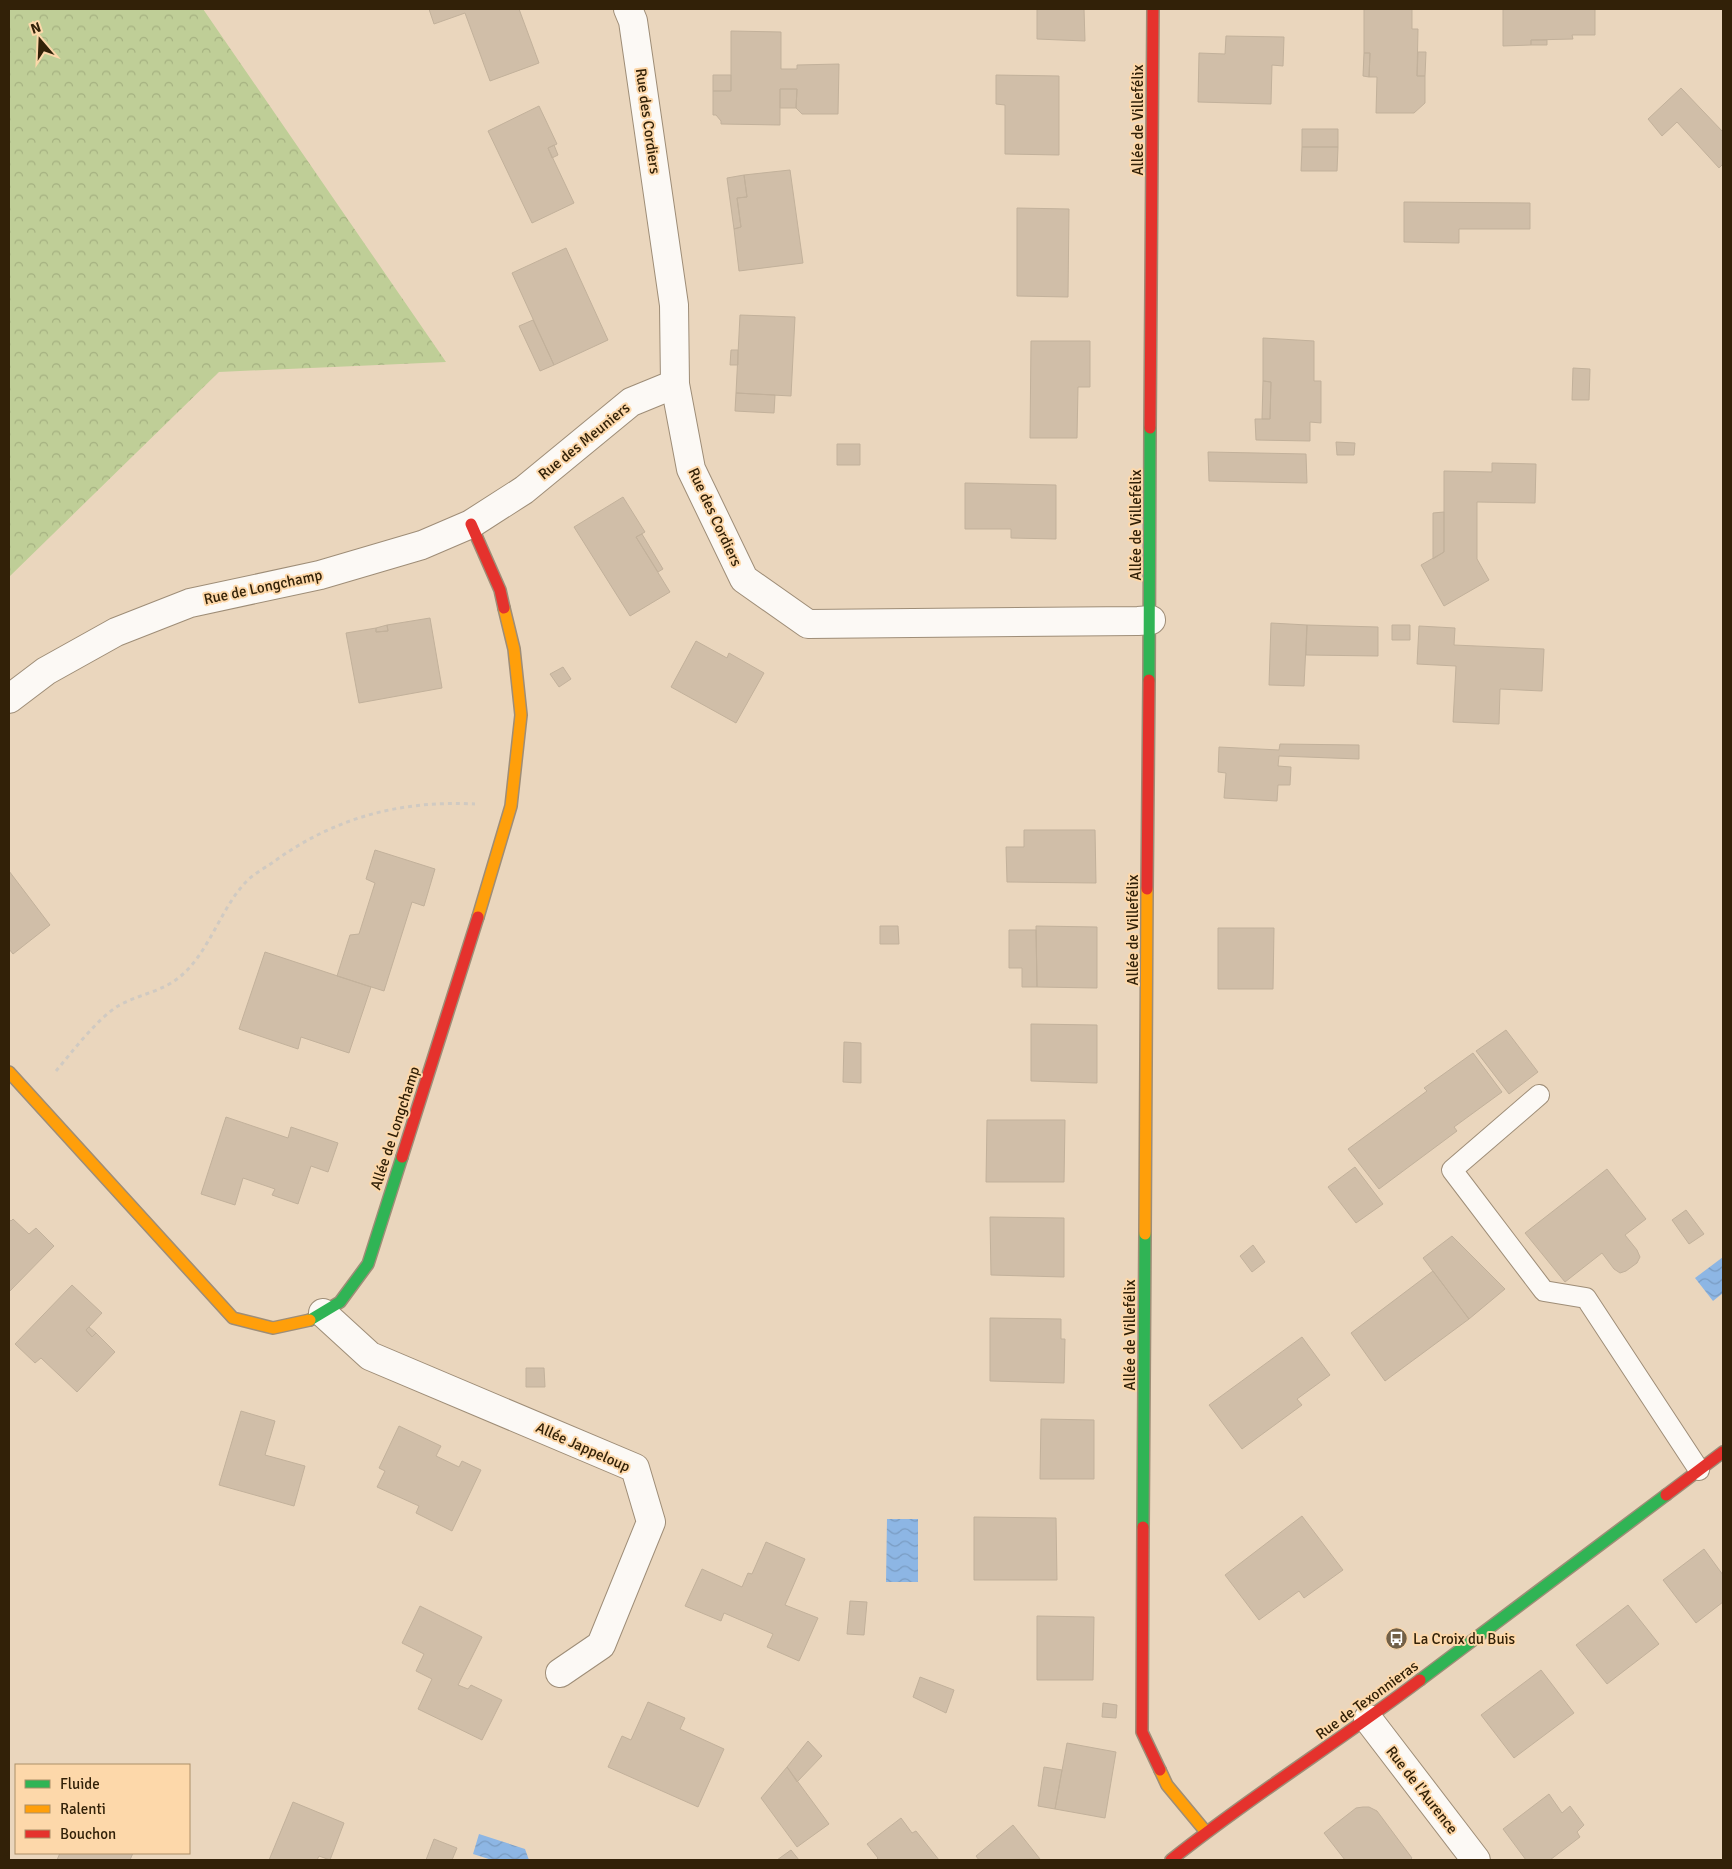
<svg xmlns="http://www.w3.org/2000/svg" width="1732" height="1869" viewBox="0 0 1732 1869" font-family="Signika,sans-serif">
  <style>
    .forest { fill: url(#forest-crowns) }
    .water { fill: url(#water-waves) }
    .building { fill: #d0bea8; stroke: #c2b19b }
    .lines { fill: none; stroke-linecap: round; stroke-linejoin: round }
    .lane-casing { stroke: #9e8d77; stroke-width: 22 }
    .street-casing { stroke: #9e8d77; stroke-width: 30 }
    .fast-casing { stroke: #9e8d77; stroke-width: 14 }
    .slow-casing { stroke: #9e8d77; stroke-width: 14 }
    .jam-casing { stroke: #9e8d77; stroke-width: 14 }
    .path { stroke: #d0cac2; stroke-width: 3; stroke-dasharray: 4 4; stroke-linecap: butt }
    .lane { stroke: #fcf9f5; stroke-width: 20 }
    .street { stroke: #fcf9f5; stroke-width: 28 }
    .fast { stroke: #30b455; stroke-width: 11 }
    .slow { stroke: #ff9f0a; stroke-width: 11 }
    .jam { stroke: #e5322d; stroke-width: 11 }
    .labels { text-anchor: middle; stroke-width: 4; stroke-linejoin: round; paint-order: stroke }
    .street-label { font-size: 15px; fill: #322108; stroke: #fdd8aa }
    .poi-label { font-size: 15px; fill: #322108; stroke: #fdd8aa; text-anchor: start }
  </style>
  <defs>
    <pattern id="forest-crowns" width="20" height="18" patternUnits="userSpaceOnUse" patternTransform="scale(1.25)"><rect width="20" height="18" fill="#bfce97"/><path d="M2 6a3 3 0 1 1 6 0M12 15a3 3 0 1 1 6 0" fill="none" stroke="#a5b181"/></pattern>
    <pattern id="water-waves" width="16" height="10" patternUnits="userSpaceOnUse" patternTransform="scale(1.25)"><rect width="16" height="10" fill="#8db6e4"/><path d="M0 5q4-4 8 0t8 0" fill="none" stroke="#7a9cc2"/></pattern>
  </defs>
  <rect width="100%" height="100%" fill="#ead6bd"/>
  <path class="forest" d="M9,9H203L446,362L219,372L9,577Z"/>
  <path class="water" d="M1723,1257V1293L1713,1301L1695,1278Z
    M887,1519H918V1582H886Z
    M479,1834L525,1849L529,1860H492L473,1854Z"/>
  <path class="building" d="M429,9H519L539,63L490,81L465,13L434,24Z
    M1037,9H1084L1085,41L1037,39Z
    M1364,9H1412V29H1418L1417,76H1425V103L1414,113H1376L1377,77H1369L1370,53H1364Z
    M1503,9H1595V35H1572L1573,39L1531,40V45L1503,46Z
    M731,31L781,32V69H797V65L839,64L838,114H802L796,108L797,89H780V125L721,124V121L716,115H713V91H731Z
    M1226,36L1284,37L1283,66L1272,65L1271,104L1198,102L1199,53L1225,54Z
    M1531,40H1547V45H1531Z
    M1418,52H1426L1425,76H1417Z
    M1364,53H1370L1369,77L1363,76Z
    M713,75H731V91H713Z
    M996,75L1059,76V155L1005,154V105L996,104Z
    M1681,88L1723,132V164L1719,168L1677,122L1662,136L1648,119Z
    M780,89H797L796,108H780Z
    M539,106L557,144L548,148L574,203L532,223L488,131Z
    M1302,129H1338V147H1302Z
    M554,145L558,155L552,158L548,148Z
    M1302,147H1338L1337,171H1301Z
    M790,170L803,263L739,271L734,229L741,227L737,198L747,197L744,175Z
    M744,175L747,197L737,198L741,227L734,229L727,178Z
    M1404,202L1530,203V229H1459V243L1404,242Z
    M1017,208L1069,209L1068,297L1017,296Z
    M566,248L608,340L554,365L512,273Z
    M740,315L795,317L791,396L736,393Z
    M533,320L554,365L540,371L519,326Z
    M1263,338L1314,341V381H1321V423L1310,422V441L1256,440L1255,419H1270L1271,382L1263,381Z
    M1031,341H1090V387H1078L1077,438H1030Z
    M731,350H738V365H730Z
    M1573,368L1590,369L1589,400H1572Z
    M1263,381L1271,382L1270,419H1262Z
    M736,393L775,395L774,413L735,411Z
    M1336,442L1355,443L1354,455H1337Z
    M837,444H860V465H837Z
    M1208,452L1306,454L1307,483L1209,481Z
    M1492,463L1536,464L1535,503L1477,502V559L1489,580L1444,606L1421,565L1444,552V471L1492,472Z
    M965,483L1056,485V539L1011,538V529H965Z
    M623,497L645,532L636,537L670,592L630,616L574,527Z
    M1444,512V552L1433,559V513Z
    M642,534L663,569L658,572L636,537Z
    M430,618L442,688L359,703L346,633L376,628V632L388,631L387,625Z
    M1271,623L1307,625L1304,686L1269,685Z
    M387,625L388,631L376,632V628Z
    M1307,625L1378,627V656L1306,655Z
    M1392,625H1410V640H1392Z
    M1419,626L1455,628L1454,645L1544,649L1542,691L1500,689L1499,724L1453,722L1456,666L1417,664Z
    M696,641L727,658L729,653L764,673L736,723L671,687Z
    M563,667L571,679L559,687L550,674Z
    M1280,744L1359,745V759L1279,756L1278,766L1291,767L1290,785H1278L1277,801L1224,798L1226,773L1218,772L1219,747L1279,750Z
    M1024,830H1095L1096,883L1007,882L1006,847H1024Z
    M375,850L435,869L424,906L412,902L384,991L337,976L350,935L359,934L375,883L366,879Z
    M9,871L50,925L13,954L9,949Z
    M880,926H898L899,944H880Z
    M1036,926L1097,927V988L1037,987Z
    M1218,928H1274L1273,989H1218Z
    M1009,930H1036L1037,987H1022V968H1009Z
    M265,952L371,987L349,1053L301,1037L298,1049L239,1029Z
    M1031,1024L1097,1025V1083L1031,1081Z
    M1506,1030L1538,1072L1509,1094L1476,1051Z
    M844,1042L861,1043V1083L843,1082Z
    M1473,1053L1502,1092L1454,1127L1457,1131L1379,1189L1348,1149L1427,1091L1424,1088Z
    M226,1117L288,1138L291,1127L338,1143L328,1172L311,1166L298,1204L272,1195L275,1189L243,1178L235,1205L201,1194Z
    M987,1120H1065L1064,1182H986Z
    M1355,1167L1383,1204L1356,1223L1328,1187Z
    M1607,1169L1646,1219L1625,1235L1637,1250L1640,1257L1637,1263L1626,1271L1620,1273L1614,1269L1602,1253L1565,1282L1525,1233Z
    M1686,1210L1704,1234L1689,1244L1672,1220Z
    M990,1217L1064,1218V1277L991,1275Z
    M9,1219L11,1221L13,1219L29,1234L36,1228L54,1246L9,1292Z
    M1452,1236L1505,1289L1469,1319L1423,1258Z
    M1253,1245L1265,1262L1252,1272L1240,1256Z
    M1433,1271L1469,1319L1385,1381L1351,1333Z
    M72,1285L102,1313L86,1330L92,1337L96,1333L115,1352L77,1392L41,1358L35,1363L15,1344Z
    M990,1318L1061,1319V1339H1065L1064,1383L990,1381Z
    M89,1327L96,1333L92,1337L86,1330Z
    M1302,1337L1330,1375L1297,1399L1302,1405L1242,1449L1209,1405Z
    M526,1368H544L545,1387H526Z
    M241,1411L275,1421L265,1455L305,1466L294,1506L219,1485Z
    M1041,1419L1094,1420V1479H1040Z
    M399,1426L441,1446L436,1456L459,1467L462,1461L481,1470L452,1531L416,1513L419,1506L377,1487L385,1471L379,1468Z
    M1302,1516L1343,1570L1304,1598L1299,1591L1259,1620L1225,1575Z
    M974,1517L1056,1518L1057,1580H974Z
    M766,1542L805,1559L785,1605L818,1618L799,1661L767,1647L773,1634L724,1613L721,1621L685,1606L702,1569L742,1587L748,1573L752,1574Z
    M1704,1549L1723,1575V1602L1696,1623L1663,1580Z
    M850,1601L867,1602L864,1635L847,1634Z
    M1628,1605L1659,1644L1607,1684L1576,1645Z
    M420,1606L482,1637L458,1685L468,1689L471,1685L502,1700L482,1740L418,1709L432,1679L416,1671L424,1654L402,1643Z
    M1037,1616L1094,1617L1093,1680H1037Z
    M1541,1670L1574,1713L1514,1758L1481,1715Z
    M920,1677L954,1690L946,1713L913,1697Z
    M648,1702L685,1718L680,1729L724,1749L698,1807L608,1767L622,1736L631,1740Z
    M1103,1703L1117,1705L1116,1718L1102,1717Z
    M808,1741L822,1756L797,1782L787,1767Z
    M1067,1743L1116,1752L1105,1818L1055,1809Z
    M787,1767L829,1824L797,1847L761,1798Z
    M1044,1767L1062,1770L1055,1809L1038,1806Z
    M1549,1794L1562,1813L1570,1806L1584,1825L1577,1832L1580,1837L1550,1860H1526L1503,1829Z
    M293,1802L344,1823L330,1860L319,1856L317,1860H269Z
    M1363,1807H1369L1377,1811L1412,1858L1410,1860H1345L1324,1833L1356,1808Z
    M901,1818L912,1833L916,1831L939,1860H876L878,1858L867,1844Z
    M1013,1825L1040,1859L979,1860L976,1856Z
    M434,1839L457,1848L452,1860H426Z
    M791,1850L799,1860H777Z
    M60,1853H133L130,1860H57Z"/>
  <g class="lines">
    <defs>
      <path id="lane" d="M1539,1095L1452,1170L1544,1291L1586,1298L1699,1470"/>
      <path id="street" d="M628,9L633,21L674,305L675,384L691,469L744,579L808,624L1138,621L1151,620
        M9,699L46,671L116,632L190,603L320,575L422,545L471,524L524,490L631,402L675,384
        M323,1313L370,1356L635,1468L651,1522L601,1645L560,1673
        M1368,1719L1476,1860"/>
      <path id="fast" d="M1149,680L1150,428
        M310,1320L340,1302L368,1264L402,1157
        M1143,1527L1145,1234
        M1420,1680L1666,1495"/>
      <path id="slow" d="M478,917L511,806L521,715L514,649L504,608
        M9,1072L233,1318L273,1328L310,1320
        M1145,1234L1147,889
        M1160,1770L1167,1785L1206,1832"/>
      <path id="jam" d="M1150,428L1153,9
        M471,524L500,590L504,608
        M1147,889L1149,680
        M402,1157L478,917
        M1666,1495L1723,1452
        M1143,1527L1142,1732L1160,1770
        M1171,1860C1251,1796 1338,1742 1420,1680"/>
    </defs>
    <use href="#lane" class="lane-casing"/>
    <use href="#street" class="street-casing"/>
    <use href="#fast" class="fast-casing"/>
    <use href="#slow" class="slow-casing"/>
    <use href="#jam" class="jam-casing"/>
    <path class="path" d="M56,1071C72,1052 97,1019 118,1006C137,995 160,992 177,979C208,956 219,911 245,883C252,875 263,869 272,863C333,818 400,800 475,804"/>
    <use href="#lane" class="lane"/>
    <use href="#street" class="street"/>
    <use href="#fast" class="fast"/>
    <use href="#slow" class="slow"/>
    <use href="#jam" class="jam"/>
  </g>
  <defs>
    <symbol id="bus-disc" viewBox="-11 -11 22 22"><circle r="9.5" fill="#726047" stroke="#fdd8aa"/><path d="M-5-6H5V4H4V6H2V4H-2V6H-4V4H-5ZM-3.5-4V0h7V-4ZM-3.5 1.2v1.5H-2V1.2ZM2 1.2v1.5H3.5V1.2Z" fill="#fff"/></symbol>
  </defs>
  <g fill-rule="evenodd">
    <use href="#bus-disc" x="1384" y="1626" width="25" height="25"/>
  </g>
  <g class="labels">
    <g class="street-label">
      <text transform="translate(1138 120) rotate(-90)" y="5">Allée de Villefélix</text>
      <text transform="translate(648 121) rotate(82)" y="5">Rue des Cordiers</text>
      <text transform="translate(584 441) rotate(-39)" y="5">Rue des Meuniers</text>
      <text transform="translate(715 517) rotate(65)" y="5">Rue des Cordiers</text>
      <text transform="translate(1136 525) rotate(-90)" y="5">Allée de Villefélix</text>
      <text transform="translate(263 587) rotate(-12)" y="5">Rue de Longchamp</text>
      <text transform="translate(1133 930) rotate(-90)" y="5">Allée de Villefélix</text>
      <text transform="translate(395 1128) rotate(-72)" y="5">Allée de Longchamp</text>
      <text transform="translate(1130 1335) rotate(-90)" y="5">Allée de Villefélix</text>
      <text transform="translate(583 1447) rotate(24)" y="5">Allée Jappeloup</text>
      <text transform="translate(1367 1700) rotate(-36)" y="5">Rue de Texonnieras</text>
      <text transform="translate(1422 1790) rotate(52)" y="5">Rue de l'Aurence</text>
    </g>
    <g class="poi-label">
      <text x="1413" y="1644">La Croix du Buis</text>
    </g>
  </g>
  <rect width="1732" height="1869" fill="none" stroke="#322108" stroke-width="20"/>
  <rect x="15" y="1764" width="175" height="90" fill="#fdd8aa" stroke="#ac8f69"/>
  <rect x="25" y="1780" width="25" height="8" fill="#30b455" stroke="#ac8f69"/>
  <text x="60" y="1789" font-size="15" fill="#322108">Fluide</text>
  <rect x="25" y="1805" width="25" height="8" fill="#ff9f0a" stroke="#ac8f69"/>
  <text x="60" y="1814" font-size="15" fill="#322108">Ralenti</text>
  <rect x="25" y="1830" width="25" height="8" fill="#e5322d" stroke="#ac8f69"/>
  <text x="60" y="1839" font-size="15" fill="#322108">Bouchon</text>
  <g transform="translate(40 40) rotate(341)" stroke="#fdd8aa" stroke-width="4" paint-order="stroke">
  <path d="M0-4L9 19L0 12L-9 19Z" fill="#322108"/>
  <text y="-8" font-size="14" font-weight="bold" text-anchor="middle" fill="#322108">N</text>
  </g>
</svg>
